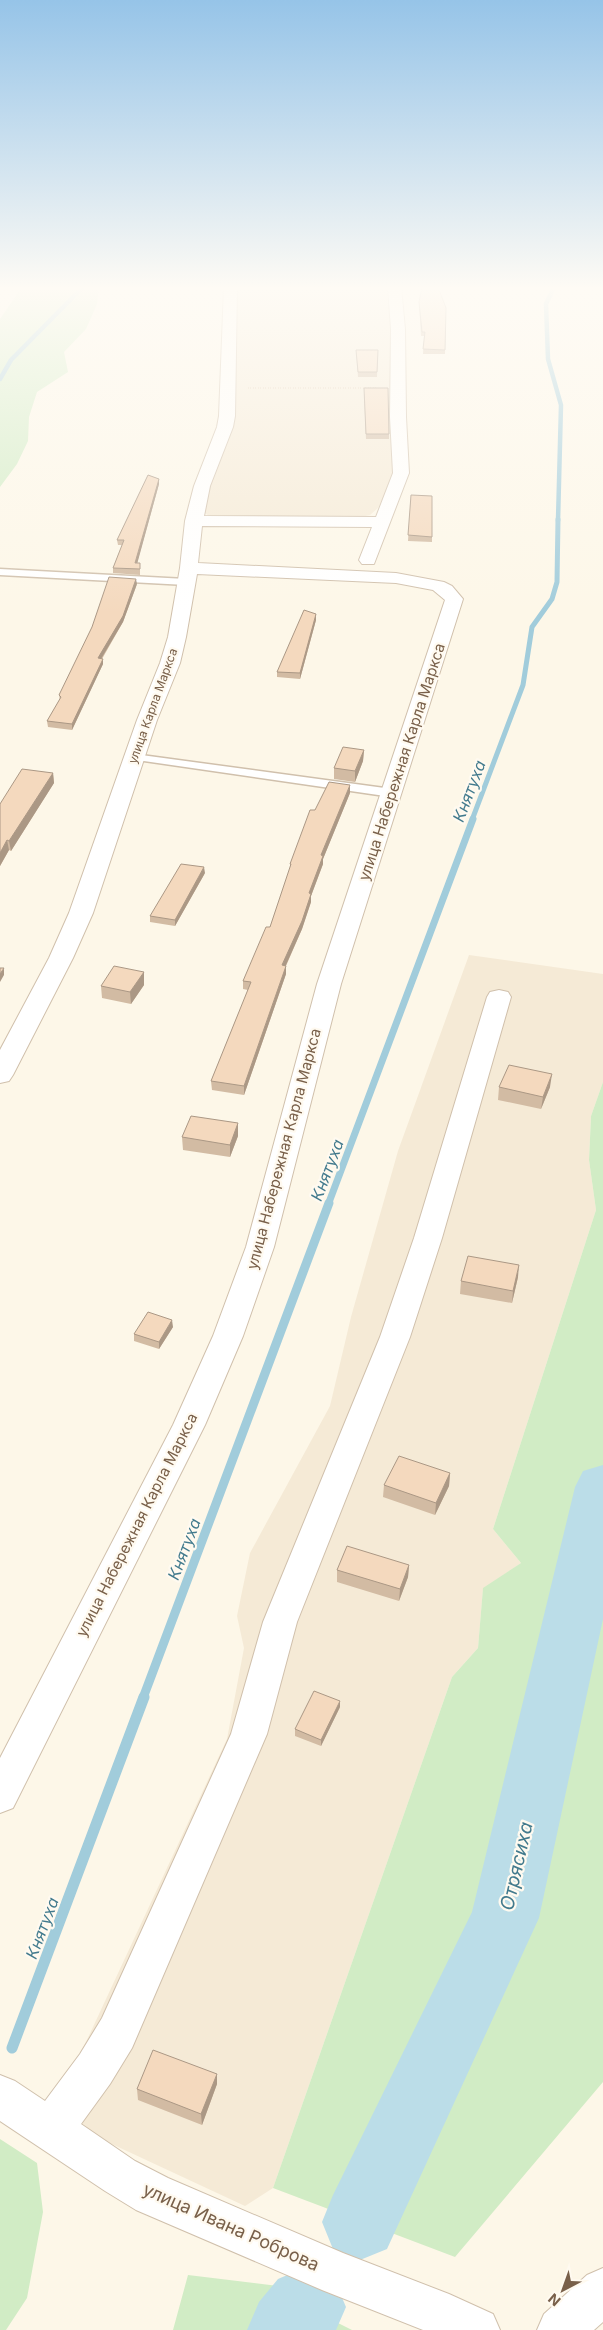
<svg xmlns="http://www.w3.org/2000/svg" width="603" height="2330" viewBox="0 0 603 2330" font-family="Inter,sans-serif">
  <style>
    .residential { fill: #f5ead6 }
    .green { fill: #d1ecc5 }
    .lines { fill: none; stroke-linecap: round; stroke-linejoin: round }
    .stream-far4 { stroke: #a1ccdb; stroke-width: 4.5 }
    .stream-far3 { stroke: #a1ccdb; stroke-width: 5 }
    .stream-far2 { stroke: #a1ccdb; stroke-width: 7 }
    .stream-far1 { stroke: #a1ccdb; stroke-width: 9 }
    .stream { stroke: #a1ccdb; stroke-width: 11 }
    .river { fill: #bbdde8; fill-rule: evenodd }
    .lane-casing { stroke: #d0c0ac; stroke-width: 3 }
    .street-casing { stroke: #d0c0ac; stroke-width: 2 }
    .path { stroke: #dabda1; stroke-width: 2; stroke-dasharray: 0.5 2; stroke-linecap: butt }
    .lane { fill: #fff; fill-rule: evenodd }
    .street { fill: #fff; fill-rule: evenodd }
    .wall { fill: #d2bba3 }
    .shaded-wall { fill: #ab9885 }
    .building { fill: #f4d9be; stroke: #ab9885 }
    .labels { text-anchor: middle; stroke-width: 4.5; stroke-linejoin: round; paint-order: stroke }
    .far-street-label { font-size: 12px; fill: #79604a; stroke: #fffaf0 }
    .street-label { font-size: 15px; fill: #79604a; stroke: #fffaf0 }
    .water-label { font-size: 16px; font-style: italic; fill: #427a8d; stroke: #fffaf0 }
    .near-street-label { font-size: 18px; fill: #79604a; stroke: #fffaf0 }
    .near-water-label { font-size: 19px; font-style: italic; fill: #427a8d; stroke: #fffaf0 }
  </style>
  <rect width="100%" height="100%" fill="#fdf7e8"/>
  <path class="residential" d="M235,287H385L392,322L390,431L396,473L378,508L370,515L356,518H223L209,516L202,511L233,349Z
    M469,955L603,974V1082L591,1116L589,1160L596,1210L493,1529L521,1563L483,1589L478,1648L452,1677L273,2188L245,2206L101,2139L54,2099L86,2042L227,1739L244,1648L237,1616L250,1553L330,1406L351,1317L398,1151Z"/>
  <path class="green" d="M22,287H99L97,304L86,329L64,352L68,372L37,392L29,417L28,441L17,464L0,487V319Z
    M603,1082V2082L455,2257L273,2188L452,1677L478,1648L483,1588L521,1563L493,1529L596,1210L589,1160L591,1116Z
    M0,2139L37,2163L43,2212L27,2298L6,2330H0Z
    M188,2275L286,2287L306,2307L352,2330H173Z"/>
  <g class="lines">
    <path class="stream-far4" d="M554,287L546,304L548,359L561,405L558,521
      M0,379L11,360L83,287"/>
    <path class="stream-far3" d="M472,820L523,685L532,627L552,599L557,582L558,519"/>
    <path class="stream-far2" d="M328,1205L473,819"/>
    <path class="stream-far1" d="M143,1698L329,1203"/>
    <path class="stream" d="M12,2048L144,1697"/>
    <path class="river" d="M603,1465V1619L539,1918L387,2249L360,2260L333,2249L322,2222L333,2195L472,1912L575,1487L583,1471Z
      M306,2267L334,2279L346,2307L336,2330H247L259,2302L278,2279Z"/>
    <defs>
      <path id="lane" d="M0,569L186,579L191,582L186,585L0,575Z
        M134,754L392,789L398,793L392,797L130,759L128,757L130,755Z"/>
      <path id="street" d="M224,287H237L235,416L233,427L210,486L204,516L376,517L393,473L390,417L391,329L388,287H401L405,329L406,417L409,473L374,564H362L359,560L372,527L202,526L198,563L396,573L444,582L452,586L463,599L341,984L274,1247L243,1336L205,1425L13,1808L0,1813V1758L173,1425L213,1336L246,1247L317,984L445,600L433,590L396,583L197,574L186,637L180,663L157,720L93,913L73,958L13,1075L9,1081L0,1083V1050L49,958L69,913L137,720L160,663L168,637L180,568L185,521L194,486L217,427L219,416Z
        M499,990L508,992L511,997L442,1238L410,1337L297,1622L267,1734L132,2048L110,2084L81,2124L135,2161L168,2178L343,2253L449,2294L493,2314L500,2330H423L322,2290L136,2210L105,2191L0,2121V2075L15,2081L45,2101L80,2054L102,2018L231,1734L263,1622L380,1337L414,1238L487,997L490,992Z
        M603,2268V2322L594,2330H537L544,2314L587,2275Z"/>
    </defs>
    <use href="#lane" class="lane-casing"/>
    <use href="#street" class="street-casing"/>
    <path class="path" d="M248,388H377"/>
    <use href="#lane" class="lane"/>
    <use href="#street" class="street"/>
  </g>
  <path class="wall" d="M419,302L446,308L445,354H423L424,336H421Z
    M356,350H378L377,377H358Z
    M364,393L389,434V439H366Z
    M159,479V484L137,563H140V575L113,573V568L122,545H118L117,540Z
    M411,495L432,537V542L408,541Z
    M137,584L123,622L102,659L103,664L72,730L48,727L47,721L60,700L59,695Z
    M316,614V620L300,679L277,677V672Z
    M364,750L363,761L355,782L334,779V768Z
    M53,773L54,783L11,851L9,850L0,866V804Z
    M350,793L323,859V864L311,896V902L302,929L286,966V974L244,1095L212,1090L211,1081L248,990L243,989V981L270,927L290,869V864L315,810Z
    M205,873L175,926L150,922V916Z
    M144,972V985L131,1004L102,998L101,986Z
    M499,1087H550L541,1109L498,1100Z
    M238,1123V1136L230,1157L183,1150L182,1137Z
    M518,1277L512,1303L460,1294L461,1281Z
    M173,1327L159,1349L134,1341V1334Z
    M450,1473L449,1486L435,1515L383,1497L384,1485Z
    M409,1565L408,1577L399,1601L337,1582V1570Z
    M340,1707L321,1746L295,1736V1729Z
    M217,2074V2084L202,2125L138,2100L137,2089Z"/>
  <path class="shaded-wall" d="M159,479V484L136,568L135,563Z
    M136,579L137,584L123,622L98,664V658Z
    M316,614V620L300,679V673Z
    M103,659V664L72,730V724Z
    M364,750L363,761L355,782V771Z
    M53,773L54,783L11,851L9,841Z
    M350,785V793L323,859V864L311,896V902L302,929L282,974V965L309,893L321,855Z
    M7,840L9,850L0,866V853Z
    M204,867L205,873L175,926V920Z
    M286,966V974L244,1095V1086Z
    M4,968V975L0,982V974Z
    M144,972V985L131,1004L130,992Z
    M552,1074L550,1087L541,1109L543,1097Z
    M238,1123V1136L230,1157V1145Z
    M519,1265L518,1277L512,1303L513,1291Z
    M172,1320L173,1327L159,1349V1342Z
    M450,1473L449,1486L435,1515L436,1503Z
    M409,1565L408,1577L399,1601L400,1589Z
    M340,1701V1707L321,1746V1740Z
    M217,2074V2084L202,2125L201,2114Z"/>
  <path class="building" d="M422,287H438L446,308L445,350L423,349L425,332H422L419,302Z
    M356,350H378L377,372H358Z
    M364,388H388L389,434H366Z
    M148,475L159,479L135,563H140V569L113,568L124,540H117Z
    M411,495L432,496V537L408,535Z
    M109,577L136,579L123,616L98,658L103,659L72,724L47,721L61,697L59,695L92,627Z
    M304,610L316,614L300,673L277,672Z
    M343,747L364,750L355,771L334,768Z
    M22,769L53,773L9,841L7,840L0,853V804Z
    M329,782L350,785L321,855L323,856L309,893L311,894L302,921L282,965L286,966L244,1086L211,1081L251,982L243,981L266,927H270L291,864H290L310,810H315Z
    M181,864L204,867L175,920L150,916Z
    M114,966L144,972L130,992L101,986Z
    M0,968H4L0,974Z
    M509,1065L552,1074L543,1097L499,1087Z
    M191,1116L238,1123L230,1145L182,1137Z
    M468,1256L519,1265L513,1291L461,1281Z
    M148,1312L172,1320L159,1342L134,1334Z
    M399,1456L450,1473L436,1503L384,1485Z
    M347,1546L409,1565L400,1589L337,1570Z
    M314,1691L340,1701L321,1740L295,1729Z
    M153,2050L217,2074L201,2114L137,2089Z"/>
  <linearGradient id="sky" x2="0" y2="1"><stop stop-color="#96c4e8"/><stop offset="0.47" stop-color="#fefbf5"/><stop offset="1" stop-color="#fefbf5" stop-opacity="0"/></linearGradient>
  <rect width="603" height="613" fill="url(#sky)"/>
  <g class="labels">
    <g class="far-street-label">
      <text transform="translate(153 706) rotate(-70)" y="4">улица Карла Маркса</text>
    </g>
    <g class="street-label">
      <text transform="translate(402 762) rotate(-72)" y="5">улица Набережная Карла Маркса</text>
      <text transform="translate(284 1149) rotate(-75)" y="5">улица Набережная Карла Маркса</text>
      <text transform="translate(137 1525) rotate(-63)" y="5">улица Набережная Карла Маркса</text>
    </g>
    <g class="water-label">
      <text transform="translate(469 791) rotate(-69)" y="6">Княтуха</text>
      <text transform="translate(327 1170) rotate(-69)" y="6">Княтуха</text>
      <text transform="translate(184 1549) rotate(-69)" y="6">Княтуха</text>
      <text transform="translate(42 1928) rotate(-69)" y="6">Княтуха</text>
    </g>
    <g class="near-street-label">
      <text transform="translate(231 2227) rotate(24)" y="6">улица Ивана Роброва</text>
    </g>
    <g class="near-water-label">
      <text transform="translate(516 1866) rotate(-77)" y="7">Отрясиха</text>
    </g>
  </g>
  <g transform="translate(563 2290) rotate(221)" stroke="#fffaf0" stroke-width="4" paint-order="stroke">
  <path d="M0-4L9 19L0 12L-9 19Z" fill="#79604a"/>
  <text y="-8" font-size="14" font-weight="bold" text-anchor="middle" fill="#79604a">N</text>
  </g>
</svg>
